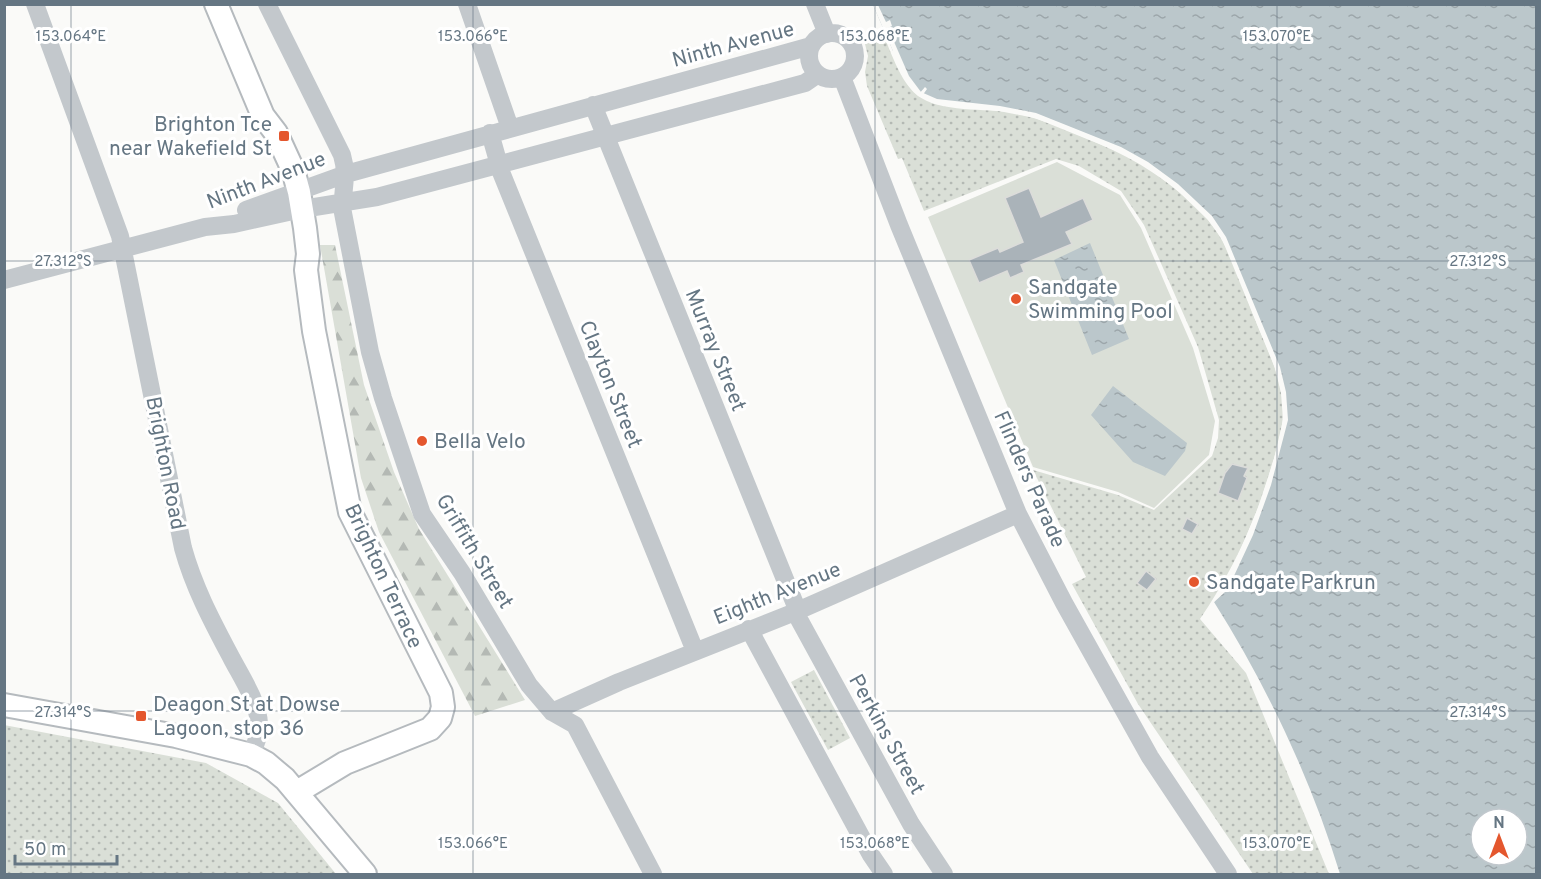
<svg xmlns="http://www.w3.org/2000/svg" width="1541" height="879" viewBox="0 0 1541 879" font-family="Overpass,sans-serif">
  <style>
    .forest { fill: url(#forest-firs) }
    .park { fill: url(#park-dots) }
    .pitch { fill: #dadfd7 }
    .water { fill: url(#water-ripples); fill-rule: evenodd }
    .pier { fill: #fafaf8 }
    .building { fill: #aab3b9; stroke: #dcdcda; stroke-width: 1.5 }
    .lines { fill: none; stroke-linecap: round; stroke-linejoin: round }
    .major-casing { stroke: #b5babe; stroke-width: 26 }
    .minor { stroke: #c3c8cc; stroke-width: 18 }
    .major { stroke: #fff; stroke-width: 22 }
    .ticks { fill: none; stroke: #657683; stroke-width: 1.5; stroke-opacity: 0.45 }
    .poi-dot { fill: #e4572e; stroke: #fff; stroke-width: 2 }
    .labels { text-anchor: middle; stroke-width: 6; stroke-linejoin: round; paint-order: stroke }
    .street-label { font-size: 21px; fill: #657683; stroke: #fff }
    .poi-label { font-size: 21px; fill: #657683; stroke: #fff; text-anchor: start }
    .ticks-label { font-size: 15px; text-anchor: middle; fill: #657683; stroke: #fff; stroke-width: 6; stroke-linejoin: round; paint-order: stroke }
  </style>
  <defs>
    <pattern id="forest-firs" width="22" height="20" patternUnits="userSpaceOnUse" patternTransform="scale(1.5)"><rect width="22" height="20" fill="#dadfd7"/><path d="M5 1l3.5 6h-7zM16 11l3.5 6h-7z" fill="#b4b9b4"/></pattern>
    <pattern id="park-dots" width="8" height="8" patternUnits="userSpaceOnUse" patternTransform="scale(1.5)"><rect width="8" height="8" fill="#dadfd7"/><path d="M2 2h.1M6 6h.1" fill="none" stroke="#b4b9b4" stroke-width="1.8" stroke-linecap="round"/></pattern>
    <pattern id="water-ripples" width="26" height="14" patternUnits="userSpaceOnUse" patternTransform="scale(1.5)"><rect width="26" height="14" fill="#bbc7cb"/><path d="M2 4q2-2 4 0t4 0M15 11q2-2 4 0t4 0" fill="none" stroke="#9ca6aa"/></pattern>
  </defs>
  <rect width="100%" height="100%" fill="#fafaf8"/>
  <path class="forest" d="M320,245H335L364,385L394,472L419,529L525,700L475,716L379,532L361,478Z"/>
  <path class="park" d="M884,36C892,55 901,82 917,95C939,113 987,108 1014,113C1035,117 1055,125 1074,133C1119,152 1150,166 1187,199C1197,208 1207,217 1215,229C1234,257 1244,293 1257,324C1268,350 1281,377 1283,406C1284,427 1277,448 1271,468C1255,523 1232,572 1200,619L1246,673L1329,874H1253L1138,704L1072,584L1086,577L1033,470L1118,495L1154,510L1212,456L1218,438L1219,420L1198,347L1144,225L1121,191L1079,166L1056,159L924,211L902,158L898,159L867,86L865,72L868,56L865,44Z
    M814,670L850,738L828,750L791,682Z
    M4,725L206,763L278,803L336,874H5Z"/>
  <path class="pitch" d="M1057,162L1120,195L1141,228L1193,348L1215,421L1209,455L1154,508L1118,492L1033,467L928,217Z"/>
  <path class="water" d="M873,5H1536V874H1340C1311,779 1267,686 1214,602L1239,559L1269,484L1285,420L1281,380L1229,250L1217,227L1176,187L1133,157L1053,122L1018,112L945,104L922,96L927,89L925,87L919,94L893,51ZM1481,819H1517V855H1481Z
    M1090,243L1129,339L1092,355L1054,260Z
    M1113,386L1187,443L1185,451L1165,476L1133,462L1091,415Z"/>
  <path class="pier" d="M873,5H878L886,22L890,20L892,26L888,28L909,76L921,92L937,99L1000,106L1036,113L1121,147L1148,162L1178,184L1212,216L1226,237L1280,367L1286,392L1288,420L1271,485L1253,535L1233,578L1225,592L1212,604L1237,558L1258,508L1274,459L1283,420L1281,393L1275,368L1222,239L1208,220L1175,188L1145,166L1119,152L1035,118L999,111L935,104L918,96L908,85L891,52L893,51Z"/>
  <path class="building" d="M1029,188L1041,217L1083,198L1093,220L1066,232L1072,244L1021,265L1024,272L1010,278L1007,271L979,283L969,260L998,248L1000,252L1023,242L1005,198Z
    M1232,464L1248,468L1244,476L1247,478L1238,501L1218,493L1225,473Z
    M1187,518L1198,524L1192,534L1182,529Z
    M1146,571L1156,579L1147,590L1137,583Z"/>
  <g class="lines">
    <defs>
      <path id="major" d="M216,4L263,116L276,133L293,170L299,192L305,228L308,254L306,270L314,331L350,512L441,693L443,707L440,718L430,729L345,763L297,792
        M4,705L176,736L251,755L266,763L285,779L365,874"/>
    </defs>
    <use href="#major" class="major-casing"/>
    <path class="minor" d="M35,4L120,236L183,548C194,588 213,623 232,659C242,678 258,702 259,724C260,735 255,745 251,755
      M267,4L342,155C349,179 341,190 343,213L370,352L383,398L422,514L462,573L529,685L552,712L575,725L653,874
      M467,4L510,128
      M815,4L827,34
      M809 56a23 23 0 1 1 46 0a23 23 0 1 1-46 0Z
      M842,77L899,225L1018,514L1064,603L1150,757L1228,874
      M593,105L795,604V612L911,824L944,874
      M490,133L501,172L695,651
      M246,210L346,174L811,46
      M4,280L205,227L234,224L302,209L377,197L805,83L818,74
      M749,629L871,855L884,874
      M552,712L619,682L795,612L1018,514"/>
    <use href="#major" class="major"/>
  </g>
  <path class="ticks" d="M71,4V874M473,4V874M875,4V874M1277,4V874M4,261H1536M4,711H1536"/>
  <g class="poi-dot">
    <rect x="278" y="130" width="12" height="12" rx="3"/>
    <circle cx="1016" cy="299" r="6"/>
    <circle cx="422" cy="441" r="6"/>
    <circle cx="1194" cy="582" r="6"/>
    <rect x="135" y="710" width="12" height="12" rx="3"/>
  </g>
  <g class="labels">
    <g class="street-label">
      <text transform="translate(733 44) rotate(-15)" y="7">Ninth Avenue</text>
      <text transform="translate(266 180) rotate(-21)" y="7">Ninth Avenue</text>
      <text transform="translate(716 350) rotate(68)" y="7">Murray Street</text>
      <text transform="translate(611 384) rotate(68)" y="7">Clayton Street</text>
      <text transform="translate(166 463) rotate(79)" y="7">Brighton Road</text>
      <text transform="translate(1030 479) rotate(66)" y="7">Flinders Parade</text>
      <text transform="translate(475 551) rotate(59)" y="7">Griffith Street</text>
      <text transform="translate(384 576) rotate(65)" y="7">Brighton Terrace</text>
      <text transform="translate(777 593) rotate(-22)" y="7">Eighth Avenue</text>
      <text transform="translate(887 734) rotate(61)" y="7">Perkins Street</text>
    </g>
    <g class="poi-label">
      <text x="272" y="131" text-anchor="end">Brighton Tce<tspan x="272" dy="24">near Wakefield St</tspan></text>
      <text x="1028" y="294">Sandgate<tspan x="1028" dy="24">Swimming Pool</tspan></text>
      <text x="434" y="448">Bella Velo</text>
      <text x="1206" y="589">Sandgate Parkrun</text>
      <text x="153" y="711">Deagon St at Dowse<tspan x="153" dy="24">Lagoon, stop 36</tspan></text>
    </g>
  </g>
  <g class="ticks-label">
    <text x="71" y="41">153.064°E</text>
    <text x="473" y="41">153.066°E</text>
    <text x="875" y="41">153.068°E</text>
    <text x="1277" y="41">153.070°E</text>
    <text x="63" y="266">27.312°S</text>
    <text x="1478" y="266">27.312°S</text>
    <text x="63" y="717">27.314°S</text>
    <text x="1478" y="717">27.314°S</text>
    <text x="473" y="848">153.066°E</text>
    <text x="875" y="848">153.068°E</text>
    <text x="1277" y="848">153.070°E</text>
  </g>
  <rect width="1541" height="879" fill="none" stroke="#657683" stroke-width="12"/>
  <g transform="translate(1499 837)"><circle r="28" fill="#ffffff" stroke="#c1c8cd" stroke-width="1.5"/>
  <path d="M0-4.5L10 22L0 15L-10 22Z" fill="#e4572e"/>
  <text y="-9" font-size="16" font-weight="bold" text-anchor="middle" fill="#657683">N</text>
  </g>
  <path d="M15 855v9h102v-9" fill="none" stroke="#657683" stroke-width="3"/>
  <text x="24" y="855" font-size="18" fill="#657683" stroke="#ffffff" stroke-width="4.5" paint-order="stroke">50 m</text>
</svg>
